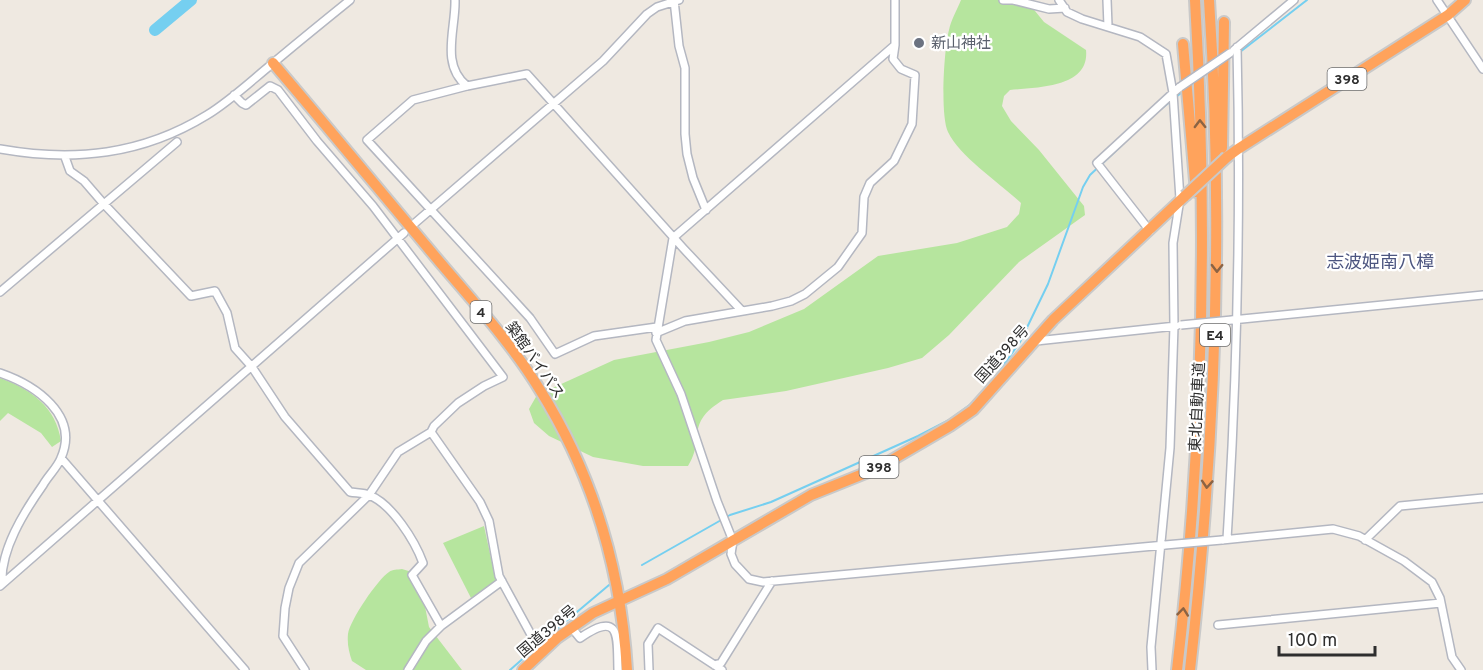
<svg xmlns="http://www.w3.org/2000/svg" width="1483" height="670" viewBox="0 0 1483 670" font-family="Overpass,'Noto Sans JP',sans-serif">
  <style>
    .green { fill: #b6e59e }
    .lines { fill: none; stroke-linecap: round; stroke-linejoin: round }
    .stream { stroke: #75cff0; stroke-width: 2 }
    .river { stroke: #75cff0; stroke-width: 12 }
    .minor-casing { stroke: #b4b7c1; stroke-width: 10 }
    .highway-casing { stroke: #c9c9c9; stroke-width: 14 }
    .minor { stroke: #fff; stroke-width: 7 }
    .highway { stroke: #ffa35c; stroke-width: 10 }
    .minor-bridge-casing { stroke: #b4b7c1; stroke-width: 10; stroke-linecap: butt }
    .highway-bridge-casing { stroke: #c9c9c9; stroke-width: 14; stroke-linecap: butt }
    .minor-bridge { stroke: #fff; stroke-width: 7 }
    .highway-bridge { stroke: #ffa35c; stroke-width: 10 }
    .oneway { stroke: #8c6343 }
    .worship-dot { fill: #6b7280; stroke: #fff; stroke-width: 2 }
    .labels { text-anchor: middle; stroke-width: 4.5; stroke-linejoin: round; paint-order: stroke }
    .shield { fill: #fff; stroke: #6d6d6d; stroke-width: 1.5 }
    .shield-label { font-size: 14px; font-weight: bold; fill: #2e2e2e }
    .worship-label { font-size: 15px; fill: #5b616d; stroke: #fff; text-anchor: start }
    .street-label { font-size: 15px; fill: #2e2e2e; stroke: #fff }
    .quarter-label { font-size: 18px; fill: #4d5680; stroke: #fff }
  </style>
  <rect width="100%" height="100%" fill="#efe9e1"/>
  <path class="green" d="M961,0H1026L1044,22L1086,50C1090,88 1036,87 1010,90L1004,96L1002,106L1011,121L1039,150L1084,206L1085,215L1019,262L949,335L922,358L888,368L786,391L723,400C684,424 706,438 688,466H643L593,457L549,436L534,423L529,409L537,395L614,360L709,342L749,332L804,309L878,256L957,243L1007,227L1019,214L1021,203C1000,183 960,157 948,132C940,115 944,49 949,30C951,20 957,10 961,0Z
    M0,378C31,389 56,407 61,441L52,447L41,433L8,413L0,421Z
    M484,526L496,581L471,598L443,543Z
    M402,569L415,573L422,591L429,627L462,670H366L352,661C349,652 347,644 348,634C350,620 378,579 389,572C393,569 397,570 402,569Z"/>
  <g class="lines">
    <path class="stream" d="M1240,52L1307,0
      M1176,97L1181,93
      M1157,112L1171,101
      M996,376L1020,342L1048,284L1083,187L1090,175L1122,145
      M642,565L730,515L771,502L918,436L949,420L975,401
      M539,644L609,585
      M510,670L535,648"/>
    <path class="river" d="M155,30L191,0"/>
    <defs>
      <path id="minor" d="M455,0C456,28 440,65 467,86
        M674,0L679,46L685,68V134L687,154L693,178L706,210
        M895,0V45L673,238L656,340L681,394L717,501L733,541L731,554L735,564L749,579L763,582L1165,545
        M1003,0H1013L1049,9L1065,8
        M1059,0L1067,12L1082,19L1140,37L1166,54L1173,93L1097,163L1150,231
        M1107,0L1108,26
        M1437,0L1483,69
        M1234,50L1294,0
        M234,95L242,103L246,105L270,86L278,90L317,141L373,206L503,377L484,386L458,403L434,426L431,432L398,452L369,495L299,563L289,588L285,608L283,636L305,670
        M0,149C74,162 142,155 207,115C230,101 251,81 272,64C298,42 324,21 350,0
        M65,157L70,171L84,181L103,203L191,296L215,291L227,313L235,348L252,367L285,417L350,492C356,493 364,493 369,495C392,504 415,541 423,563L412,575L441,626
        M415,223L603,61L647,14L657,7L679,0
        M0,292L177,142
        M1232,320L1483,295
        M657,327L594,336L555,354L530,318L367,140L413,100L467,86L527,74L683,248L742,311
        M656,333L685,321L772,306L791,301L805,294L838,267L862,233L864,197L870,183L894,161L912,124L915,75L901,69L893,59L895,45
        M1036,341L1176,326
        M0,373C35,385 80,415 61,458C57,468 48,476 43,485C24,512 0,550 2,584
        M431,432L480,502L489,521L499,576L541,653
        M61,458L245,670
        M1227,539C1237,376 1241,211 1237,47
        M1222,540L1333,529L1359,536L1404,561L1432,582L1440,598L1452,657L1461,670
        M1365,540L1400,506L1483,498
        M0,586L404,233
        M1218,625L1441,603
        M571,627L580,638C621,610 617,636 618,670
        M714,665L721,663L772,581
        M408,670L426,641L441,626L502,581
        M649,670L648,644L658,628L722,670
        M1152,670L1151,647L1170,448L1174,326L1173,243L1180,199L1173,93L1180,87"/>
      <path id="highway" d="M1183,44L1196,192
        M273,63C325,124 376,186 428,248C466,294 509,339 540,390C593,475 621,571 627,670
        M1222,148L1224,22
        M1227,157L1238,149L1448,15L1465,0
        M523,670L557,638L593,613L667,579L811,495L878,468L950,426L973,410L1053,320L1185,196
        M1177,670C1203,448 1208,223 1195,0
        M1190,670C1215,447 1224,224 1209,0"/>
    </defs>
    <use href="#minor" class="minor-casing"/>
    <use href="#highway" class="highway-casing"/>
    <use href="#minor" class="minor"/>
    <use href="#highway" class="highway"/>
    <defs>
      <path id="minor-bridge" d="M1180,87L1230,53
        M1181,325L1232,320
        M1165,545L1222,540"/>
      <path id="highway-bridge" d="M1185,196L1227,157"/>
    </defs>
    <use href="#minor-bridge" class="minor-bridge-casing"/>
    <use href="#highway-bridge" class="highway-bridge-casing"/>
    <use href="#minor-bridge" class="minor-bridge"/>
    <use href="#highway-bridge" class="highway-bridge"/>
  </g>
  <defs><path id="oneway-chevron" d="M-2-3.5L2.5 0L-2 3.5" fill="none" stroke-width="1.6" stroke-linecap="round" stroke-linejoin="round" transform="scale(1.5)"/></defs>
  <g class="oneway">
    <use href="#oneway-chevron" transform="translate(1200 124) rotate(-91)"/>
    <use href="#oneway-chevron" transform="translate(1217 268) rotate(91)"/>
    <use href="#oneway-chevron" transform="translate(1207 484) rotate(94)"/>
    <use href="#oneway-chevron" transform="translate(1183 612) rotate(-84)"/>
  </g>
  <circle class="worship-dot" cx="919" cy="43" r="6"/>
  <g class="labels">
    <g class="shield">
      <rect x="1327.5" y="68" width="39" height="22" rx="4.5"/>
      <rect x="470.5" y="301" width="21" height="22" rx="4.5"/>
      <rect x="1200" y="324" width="30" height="22" rx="4.5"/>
      <rect x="859.5" y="456" width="39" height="22" rx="4.5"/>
    </g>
    <g class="shield-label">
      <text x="1347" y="84">398</text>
      <text x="481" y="317">4</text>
      <text x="1215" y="340">E4</text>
      <text x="879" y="472">398</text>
    </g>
    <g class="worship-label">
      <text x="931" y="48">新山神社</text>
    </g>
    <g class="street-label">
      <text transform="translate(1002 354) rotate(-48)" y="5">国道398号</text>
      <text transform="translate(535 360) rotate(55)" y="5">築館バイパス</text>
      <text transform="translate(1197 407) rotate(-87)" y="5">東北自動車道</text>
      <text transform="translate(547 631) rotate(-40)" y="5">国道398号</text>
    </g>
    <g class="quarter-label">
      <text x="1380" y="268">志波姫南八樟</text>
    </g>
  </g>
  <path d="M1279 646v9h96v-9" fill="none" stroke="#2e2e2e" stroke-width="3"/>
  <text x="1288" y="646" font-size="18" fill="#2e2e2e" stroke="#ffffff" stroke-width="4.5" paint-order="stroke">100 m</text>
</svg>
